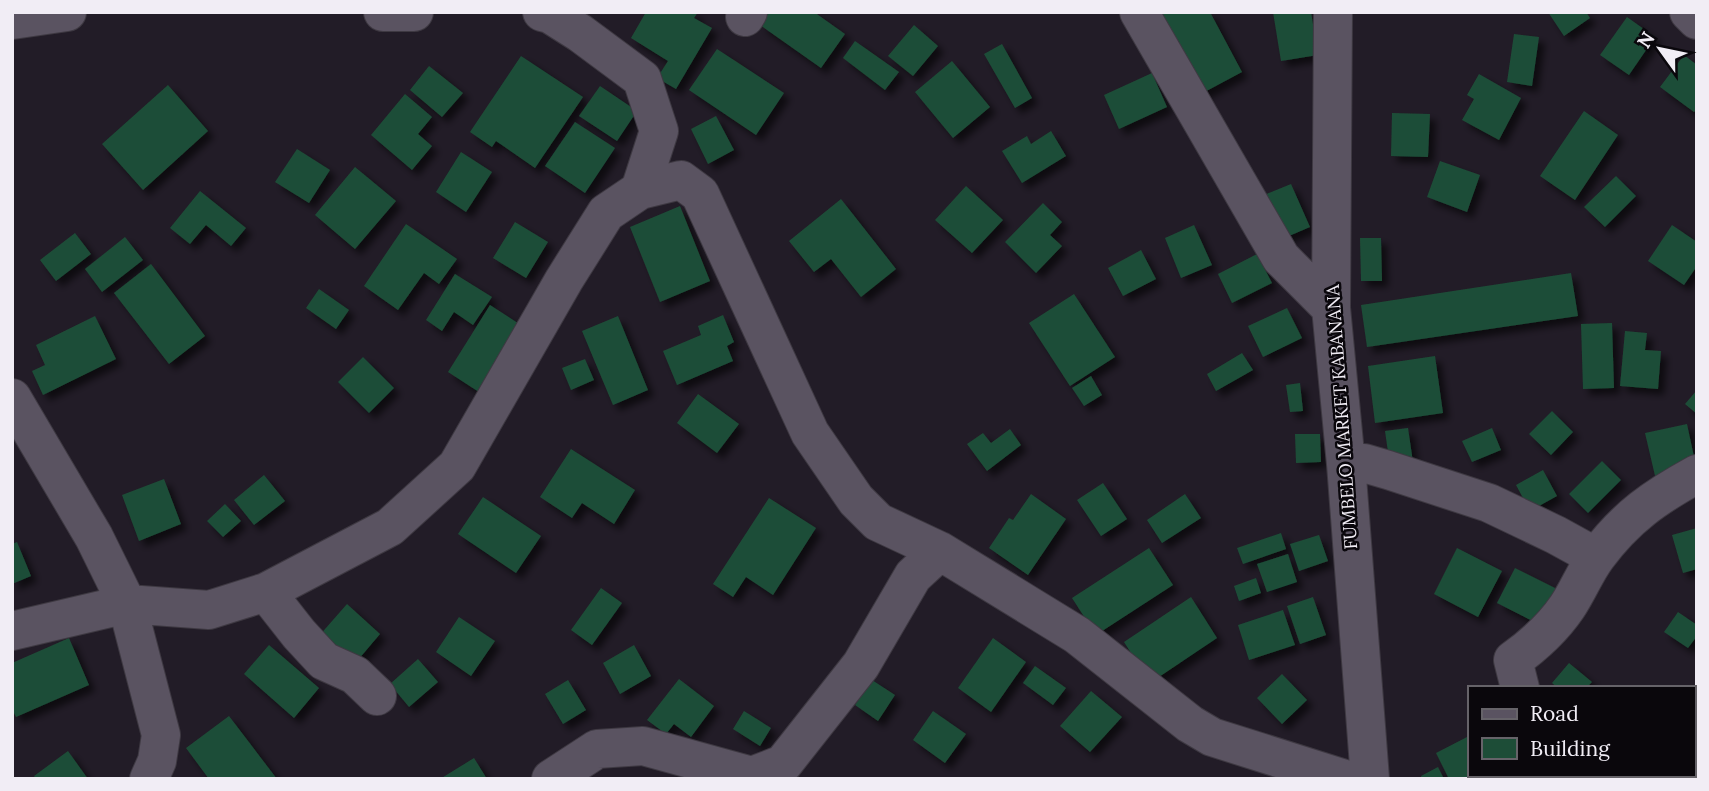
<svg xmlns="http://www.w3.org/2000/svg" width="1709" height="791" viewBox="0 0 1709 791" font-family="Lora,serif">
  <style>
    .building { fill: #1d4d37; filter: url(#shadow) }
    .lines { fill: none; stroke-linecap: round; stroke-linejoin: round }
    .minor-casing { stroke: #3e3942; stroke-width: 40 }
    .minor { stroke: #5a5361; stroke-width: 38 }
    .labels { text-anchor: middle; stroke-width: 5; stroke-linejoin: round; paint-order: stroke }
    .street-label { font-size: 18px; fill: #f1edf5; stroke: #0a070c }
  </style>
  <defs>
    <filter id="shadow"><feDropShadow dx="6" dy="6" stdDeviation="3.5" flood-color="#0009"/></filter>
  </defs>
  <rect width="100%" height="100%" fill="#221c27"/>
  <path class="building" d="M646,12H698L694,18L712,28L676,89L657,78L668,61L631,38Z
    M769,12H814L845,34L821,68L760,25Z
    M1154,12H1210L1242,72L1199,95Z
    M1273,12H1311L1318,55L1281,61Z
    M1548,12H1586L1590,18L1564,36Z
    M1627,17L1655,37L1629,75L1600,55Z
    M914,25L938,46L913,76L888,56Z
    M1514,34L1539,37L1532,86L1507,82Z
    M855,41L899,72L885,90L843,58Z
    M1002,44L1032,98L1015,108L984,54Z
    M717,49L784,93L756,135L689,90Z
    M1684,55L1697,65V109L1694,112L1660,87Z
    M521,56L583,97L535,168L496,141L492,147L470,132Z
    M952,61L990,107L953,138L915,92Z
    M429,66L463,93L442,117L410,90Z
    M1152,73L1167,107L1119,129L1104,95Z
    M1479,74L1521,98L1499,140L1462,120L1474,99L1467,95Z
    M168,85L208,131L143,190L102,144Z
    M600,86L637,111L617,141L579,116Z
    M405,94L432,117L418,134L432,146L412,170L371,135Z
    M1584,111L1618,135L1575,200L1540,176Z
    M1392,113L1430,114L1428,157L1391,156Z
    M716,116L734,150L708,164L691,129Z
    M575,122L615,148L585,193L545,166Z
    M1051,131L1066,156L1022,183L1002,151L1027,136L1031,144Z
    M297,149L330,170L309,203L275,182Z
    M461,152L492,172L466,212L436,192Z
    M1440,161L1480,175L1467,212L1427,197Z
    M355,167L396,201L355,249L315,215Z
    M1616,176L1636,196L1605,227L1584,207Z
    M1291,184L1310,227L1282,239L1264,195Z
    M966,186L1003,220L972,253L935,220Z
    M200,191L246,228L231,246L206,225L190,244L170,228Z
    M841,199L896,269L861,297L831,259L814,272L789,241Z
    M1043,203L1062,222L1050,235L1062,246L1036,273L1005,242Z
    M680,206L710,281L660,302L630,227Z
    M515,222L548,242L526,278L493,258Z
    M406,224L457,259L439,284L424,273L398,310L364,286Z
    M1194,225L1212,265L1181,278L1165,238Z
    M1672,225L1697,242V266L1684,285L1648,261Z
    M75,233L91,254L56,281L40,260Z
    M125,237L143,260L102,292L85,269Z
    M1360,238H1381L1382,281H1361Z
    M1141,250L1156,279L1123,296L1108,268Z
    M1257,254L1272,283L1232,303L1218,274Z
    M151,264L205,336L169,364L114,293Z
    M1571,273L1578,316L1367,347L1361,305Z
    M455,274L492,297L473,325L454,312L442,331L426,320Z
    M319,289L349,310L336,329L306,308Z
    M1074,294L1115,357L1070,386L1029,323Z
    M490,305L524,327L482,394L448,372Z
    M1287,308L1302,338L1263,357L1248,326Z
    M723,315L734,342L727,346L733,361L677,385L663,351L701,335L698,326Z
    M95,316L116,359L43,395L32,371L45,365L36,345Z
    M618,316L648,390L613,405L582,331Z
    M1612,323L1614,388L1583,389L1581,324Z
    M1625,331L1647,333L1645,350L1661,351L1658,389L1620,386Z
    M1242,353L1253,370L1216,391L1207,374Z
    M1435,356L1443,413L1375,423L1368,366Z
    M363,357L394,388L369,413L338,382Z
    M585,359L594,380L571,390L562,368Z
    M1091,376L1102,395L1084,406L1072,388Z
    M1300,383L1303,411L1290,412L1286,385Z
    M1697,390V414L1685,404Z
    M698,394L739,424L717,453L677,423Z
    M1552,411L1573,432L1551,455L1529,434Z
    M1687,424L1697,471L1656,480L1645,433Z
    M1408,428L1413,462L1390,466L1385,431Z
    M1492,428L1501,450L1472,462L1462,441Z
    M1010,429L1021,445L987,471L967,444L983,433L991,443Z
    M1295,434H1320L1321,462L1296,463Z
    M571,449L635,490L614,524L582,503L572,518L540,497Z
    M1602,461L1621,480L1588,513L1569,494Z
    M1543,470L1557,496L1530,511L1516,485Z
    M264,475L285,501L254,525L234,500Z
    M164,479L181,524L139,541L122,495Z
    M1103,483L1127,519L1101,536L1077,500Z
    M1031,494L1066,519L1028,575L989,548L1009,518L1013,520Z
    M1185,494L1201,518L1162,543L1147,520Z
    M483,497L541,536L516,573L458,534Z
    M769,498L816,528L773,595L746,577L733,597L713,584Z
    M225,504L241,521L223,537L207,521Z
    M1697,528V569L1683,573L1672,535Z
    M1281,533L1286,549L1243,564L1237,548Z
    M1319,535L1328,561L1299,571L1290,544Z
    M17,542L31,576L12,584V544Z
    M1149,548L1173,585L1096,635L1072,598Z
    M1457,548L1502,571L1478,617L1434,594Z
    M1288,554L1297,582L1267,592L1257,564Z
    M1515,568L1563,592L1546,628L1497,603Z
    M1256,578L1261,593L1239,601L1234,586Z
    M601,588L622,603L592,645L571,630Z
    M1191,597L1217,638L1150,683L1124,642Z
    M1313,597L1326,635L1300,644L1287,606Z
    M347,604L380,634L352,667L318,637Z
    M1283,610L1295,645L1249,660L1238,625Z
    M1678,612L1697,625V636L1688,648L1664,632Z
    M459,617L495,641L471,676L436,652Z
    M69,638L89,685L16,717L12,709V663Z
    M993,638L1026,662L991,712L958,688Z
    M269,645L319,688L294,718L244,674Z
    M634,645L651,676L620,694L603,663Z
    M418,659L438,682L409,707L390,684Z
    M1569,663L1592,682L1586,688H1558L1552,683Z
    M1035,666L1066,688L1053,705L1023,683Z
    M1282,674L1307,700L1282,724L1257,698Z
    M679,679L714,706L691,737L674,724L666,734L647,720Z
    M568,680L586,710L563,724L545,694Z
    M872,680L895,695L878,721L855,705Z
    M1091,691L1122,717L1090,752L1060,726Z
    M744,711L771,728L760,746L733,729Z
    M933,711L966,734L945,763L913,740Z
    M229,716L277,779H209L186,748Z
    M1469,736V775H1491L1483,779H1449L1436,753Z
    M68,751L88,779H36L34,776Z
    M474,758L487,779H440Z
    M1438,767L1444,779H1422L1421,776Z"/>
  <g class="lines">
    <defs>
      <path id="minor" d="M383,12H414
        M542,12L550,14L580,33L642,79L659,131L640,190
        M1139,12L1281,258L1331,308
        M1333,12L1331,308L1346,464L1370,779
        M1689,12L1697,20
        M745,17L748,12
        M12,20L67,12
        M12,398L94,537L127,604L161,735L157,761L149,779
        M1346,464L1364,463L1388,470L1489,503L1556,535L1596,557
        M266,592L299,634L324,661L355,675L377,696
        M12,631L127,604L209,610L266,592L390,527L457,466L564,280L606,213L640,190L681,180L700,194L810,433L856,500L878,522L940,551L1077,635L1190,724L1212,737L1345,779
        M1520,688L1513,660C1534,645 1552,629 1567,607C1578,591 1585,572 1597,556C1626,517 1655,497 1697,474
        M1537,775L1538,779
        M551,779L597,749L643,746L752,776L783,764L861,665L913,576L940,551"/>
    </defs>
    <use href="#minor" class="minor-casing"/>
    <use href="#minor" class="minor"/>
  </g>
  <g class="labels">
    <g class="street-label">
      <text transform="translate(1342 417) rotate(-94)" y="6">FUMBELO MARKET KABANANA</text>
    </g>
  </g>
  <rect width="1709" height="791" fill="none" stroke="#f1edf5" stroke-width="28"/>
  <rect x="1468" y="686" width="228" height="91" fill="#0a070c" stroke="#666369" stroke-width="2"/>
  <rect x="1482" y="709" width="35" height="10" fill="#5a5361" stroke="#666369" stroke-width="2"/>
  <text x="1530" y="721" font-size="21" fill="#f1edf5">Road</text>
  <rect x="1482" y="738" width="35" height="21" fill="#1d4d37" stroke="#666369" stroke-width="2"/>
  <text x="1530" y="756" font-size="21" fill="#f1edf5">Building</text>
  <g transform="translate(1660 49) rotate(303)" stroke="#0a070c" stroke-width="5" paint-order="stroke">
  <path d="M0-5L12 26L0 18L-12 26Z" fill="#f1edf5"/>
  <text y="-10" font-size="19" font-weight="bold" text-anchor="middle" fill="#f1edf5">N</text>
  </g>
</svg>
